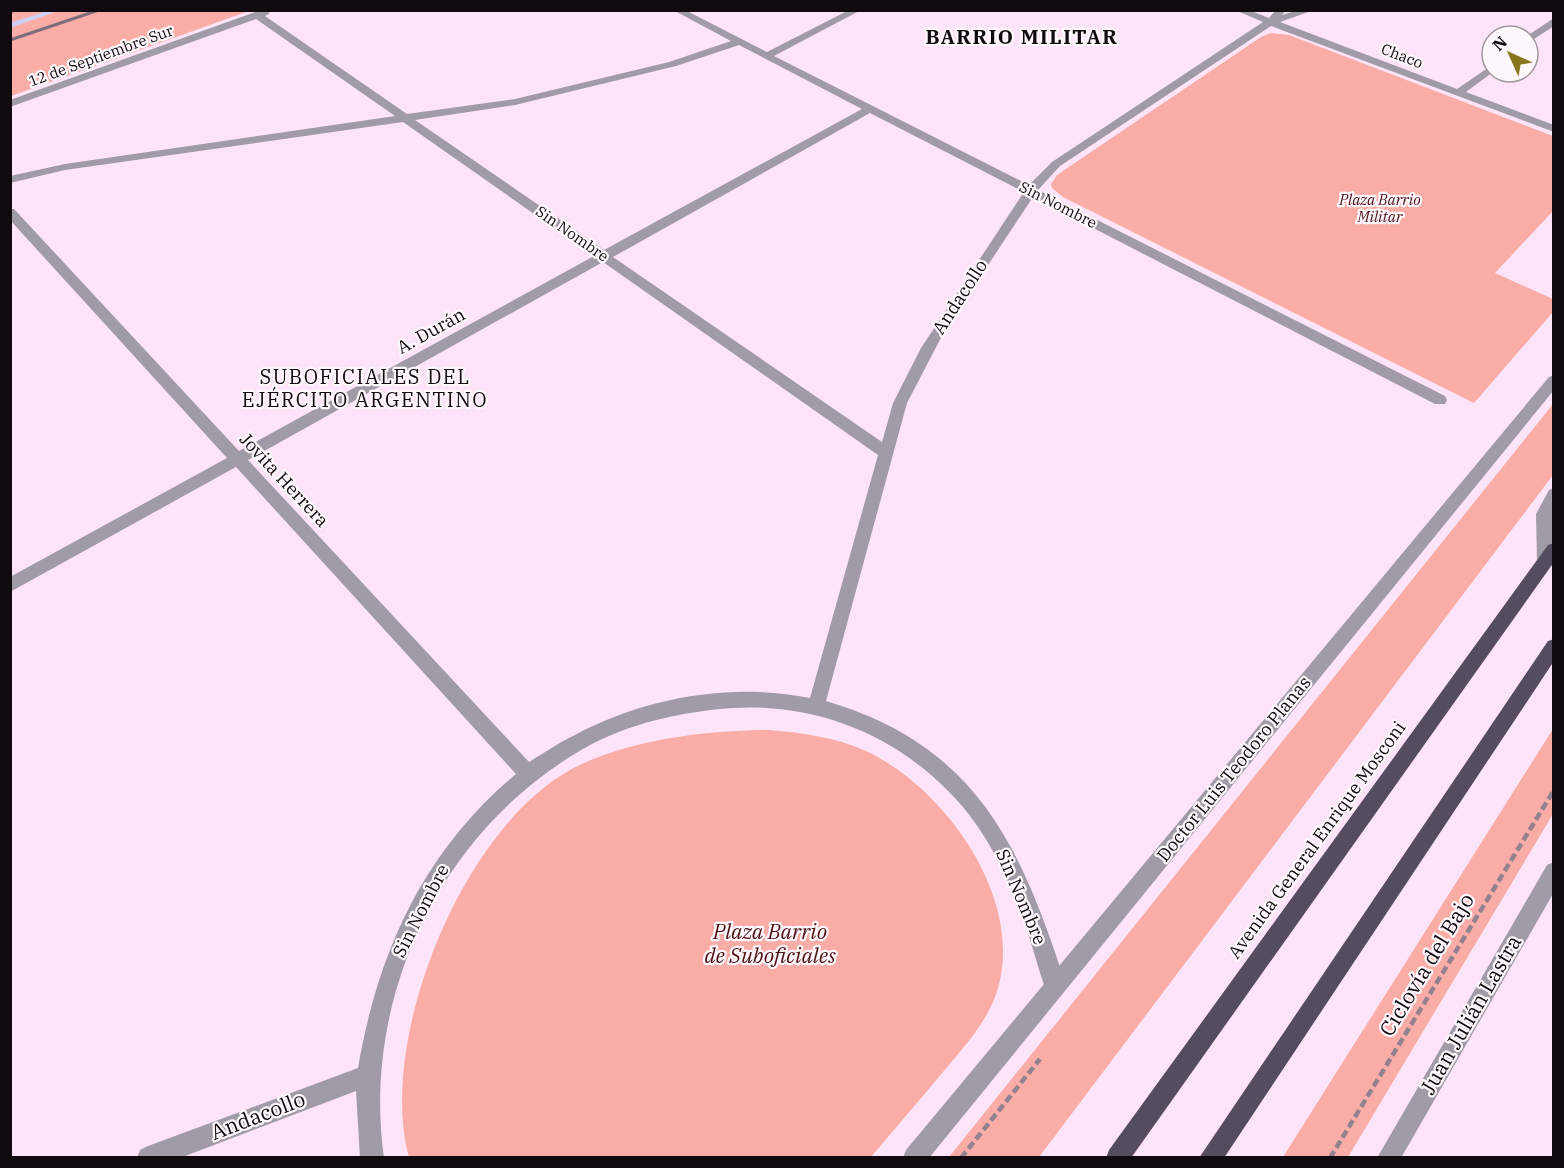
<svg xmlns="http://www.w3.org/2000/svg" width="1564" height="1168" viewBox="0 0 1564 1168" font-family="'IBM Plex Serif',serif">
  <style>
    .green { fill: #faaca7 }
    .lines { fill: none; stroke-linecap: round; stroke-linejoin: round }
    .stream { fill: #cdcff2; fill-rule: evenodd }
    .path-far1 { stroke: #92818e; stroke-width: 2; stroke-dasharray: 4 2; stroke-linecap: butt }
    .path { stroke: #92818e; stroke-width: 4.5; stroke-dasharray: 8 4; stroke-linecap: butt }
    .service { fill: #a09ba6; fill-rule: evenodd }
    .minor { fill: #a09ba6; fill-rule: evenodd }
    .tertiary { fill: #a09ba6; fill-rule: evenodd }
    .trunk { fill: #564c60; fill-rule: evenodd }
    .rail { stroke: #7e6e7b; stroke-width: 3 }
    .labels { text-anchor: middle; stroke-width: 4.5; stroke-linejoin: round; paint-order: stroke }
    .far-street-label { font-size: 15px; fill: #10090f; stroke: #fef8fc }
    .far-park-label { font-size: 15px; font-style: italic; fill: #4e1113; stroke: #fef8fc }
    .street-label { font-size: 18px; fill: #10090f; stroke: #fef8fc }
    .far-district-label { font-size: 20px; font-weight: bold; letter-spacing: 1.5px; fill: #10090f; stroke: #fef8fc }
    .neighbourhood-label { font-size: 20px; letter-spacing: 1.5px; fill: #10090f; stroke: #fef8fc }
    .near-park-label { font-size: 21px; font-style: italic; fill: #4e1113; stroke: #fef8fc }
    .near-street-label { font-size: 21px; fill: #10090f; stroke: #fef8fc }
  </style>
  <rect width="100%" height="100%" fill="#fde4f8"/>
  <path class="green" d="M11,11L13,10L249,11L11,96Z
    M1271,33L1289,35L1553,136V211L1495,273L1553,299V312L1474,403L1063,197L1052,188L1051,184L1057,175L1261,37Z
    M1553,404V475L1039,1157H949Z
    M1553,729V814L1348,1157H1283Z
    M769,730C803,733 835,737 866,751C945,788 1024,898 998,988C988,1023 961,1050 938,1078C916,1104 893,1131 871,1157H409C376,1038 466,816 582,764C640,738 706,731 769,730Z"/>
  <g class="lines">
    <path class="stream" d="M50,10H61L10,28V23Z"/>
    <path class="path-far1" d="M10,13L17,10"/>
    <path class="path" d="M961,1158L1040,1059
      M1330,1158L1554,790"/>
    <path class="service" d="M1554,488L1553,561L1551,566L1545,567L1539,566L1537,561L1536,514L1549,490Z"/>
    <path class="minor" d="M261,10H270L269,14L265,16L407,114L515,99L669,62L731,41L673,10H685L767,52L849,10H861L774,56L1029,185L1052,162L1263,22L1235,10H1249L1269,18L1276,10H1286L1282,15L1298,10H1314L1280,22L1457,89L1492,65L1493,72L1466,92L1554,125V132L1271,26L1060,166L1038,190L1445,396L1447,400L1445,404H1435L1033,197L945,330L907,403L826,701C978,746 1021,847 1066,985L1063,993L1055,996L1047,993C1038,969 1032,943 1023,919C1007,874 985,829 952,795C894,734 816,703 732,708C681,712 628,723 583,749C442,830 361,996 384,1158H360L356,1091L180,1158H137L140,1150L148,1146L358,1068C378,951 424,851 516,774L236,467L10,592V577L227,458L10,220V209H14L239,451L594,256L403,122L65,170L10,183V176L65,164L395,116L256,19L10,107V100ZM739,45L862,109L604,250L415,120L515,105L676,66ZM870,113L1024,192L921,348L893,403L882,442L613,257ZM603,262L878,455L810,698C731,682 643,698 573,736C558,743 544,753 529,762L248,460Z
      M1554,18V26L1528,43L1527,36Z"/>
    <path class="tertiary" d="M1554,375V390L929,1158H903L906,1150L1549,377Z
      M1554,862V892L1401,1158H1377L1547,865Z"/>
    <path class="trunk" d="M1554,543V562L1131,1158H1106L1109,1150L1548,545Z
      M1554,639V661L1224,1158H1199L1548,641Z"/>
    <path class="rail" d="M10,40L99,10"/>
  </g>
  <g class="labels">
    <g class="far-street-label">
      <text transform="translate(101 56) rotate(-20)" y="5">12 de Septiembre Sur</text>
      <text transform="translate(1402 56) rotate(21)" y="5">Chaco</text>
      <text transform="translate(1058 205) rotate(27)" y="5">Sin Nombre</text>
      <text transform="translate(572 234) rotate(35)" y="5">Sin Nombre</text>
    </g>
    <g class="far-park-label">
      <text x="1380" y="205">Plaza Barrio<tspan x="1380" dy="17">Militar</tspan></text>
    </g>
    <g class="street-label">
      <text transform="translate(960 297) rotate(-57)" y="6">Andacollo</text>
      <text transform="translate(431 331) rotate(-29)" y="6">A. Durán</text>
      <text transform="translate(284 480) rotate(47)" y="6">Jovita Herrera</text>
      <text transform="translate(1234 769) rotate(-51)" y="6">Doctor Luis Teodoro Planas</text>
      <text transform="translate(1317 840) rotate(-54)" y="6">Avenida General Enrique Mosconi</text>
      <text transform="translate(1021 897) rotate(67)" y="6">Sin Nombre</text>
      <text transform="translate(421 911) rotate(-63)" y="6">Sin Nombre</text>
    </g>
    <g class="far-district-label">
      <text x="1022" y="44">BARRIO MILITAR</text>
    </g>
    <g class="neighbourhood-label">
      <text x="365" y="384">SUBOFICIALES DEL<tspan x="365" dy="23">EJÉRCITO ARGENTINO</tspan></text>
    </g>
    <g class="near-park-label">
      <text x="770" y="939">Plaza Barrio<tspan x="770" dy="24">de Suboficiales</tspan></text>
    </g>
    <g class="near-street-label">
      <text transform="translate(1427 965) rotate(-59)" y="7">Ciclovía del Bajo</text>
      <text transform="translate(1471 1015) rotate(-60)" y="7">Juan Julián Lastra</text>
      <text transform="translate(258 1116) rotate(-21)" y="7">Andacollo</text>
    </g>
  </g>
  <rect width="1564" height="1168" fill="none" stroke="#10090f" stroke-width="24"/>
  <g transform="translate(1510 54) rotate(315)"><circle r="28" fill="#fef8fc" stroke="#9f989d" stroke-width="1.5"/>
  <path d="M0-4.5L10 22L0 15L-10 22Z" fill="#87771c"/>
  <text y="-9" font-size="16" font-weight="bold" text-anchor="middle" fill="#10090f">N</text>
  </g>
</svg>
